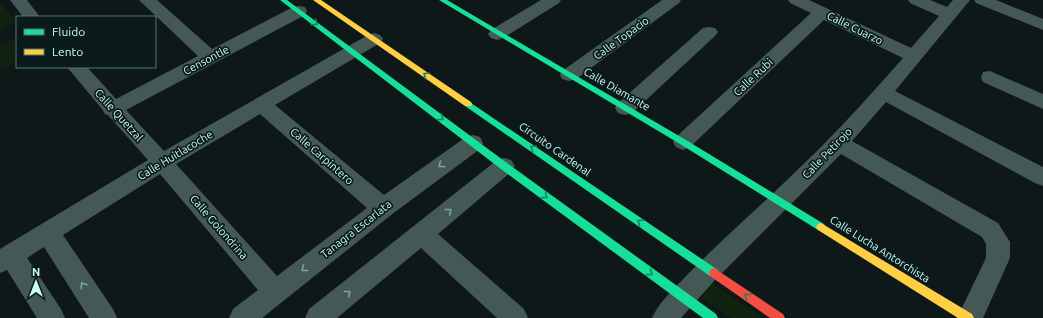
<svg xmlns="http://www.w3.org/2000/svg" width="1043" height="318" viewBox="0 0 1043 318" font-family="Ubuntu,sans-serif">
  <style>
    .green { fill: #122210 }
    .lines { fill: none; stroke-linecap: round; stroke-linejoin: round }
    .street { fill: #445955; fill-rule: evenodd }
    .fast { fill: #16e098; fill-rule: evenodd }
    .slow { fill: #ffcf43; fill-rule: evenodd }
    .jam { fill: #f24e42; fill-rule: evenodd }
    .oneway { stroke: #118760 }
    .oneway2 { stroke: #7fa39f }
    .labels { text-anchor: middle; stroke-width: 3.5; stroke-linejoin: round; paint-order: stroke }
    .street-label { font-size: 11px; fill: #c7fdfa; stroke: #0b1b1b }
  </style>
  <rect width="100%" height="100%" fill="#0e1818"/>
  <path class="green" d="M0,3L17,22L0,31Z
    M14,39L17,43V62L0,69V45Z
    M712,283L762,318H731L701,297Z"/>
  <g class="lines">
    <path class="street" d="M10,0H27L40,17H23Z
      M139,0H157L212,49L293,7L299,6L305,7L307,11L305,15L126,110L164,151L368,35L374,33L380,35L383,39L380,43L275,105L384,195L466,137L473,135L480,137L483,143L480,149L391,215L262,318H229L233,309L258,290L160,174L63,235L113,309L117,318H89L44,247L27,258L61,309L65,318H37L7,270L0,273V249L148,160L108,115L105,114L102,109L67,67H87L116,99L198,56ZM260,114L367,208L277,276L176,164Z
      M541,0H561L559,3L503,38L497,40L491,38L488,34L491,30Z
      M662,0H681L679,3L576,79L569,81L562,79L560,75L562,71Z
      M788,0H809L911,48L939,16L910,3L908,0H930L947,7L953,0H970L895,91L1043,167V186L1035,183L886,102L852,141L998,223L1010,242V258L983,318H957L986,258V244L982,237L841,154L715,280L681,318H652C659,302 674,289 686,276C719,242 754,212 788,179C829,141 866,100 903,58L824,20L690,147L683,150L676,147L673,142L676,137L811,13L790,3Z
      M974,0H996L1043,19V30L976,3Z
      M709,27L715,28L718,32L715,36L632,113L625,115L618,113L615,108L618,103L703,28Z
      M990,71L1043,94V109L983,82L981,77L983,72Z
      M504,158L511,160L515,166L511,172L438,234L524,309L528,318H497L421,248L337,318H305L309,309L497,160Z"/>
    <path class="fast" d="M280,0H287L507,163L716,314L718,318H703L501,169Z
      M439,0H447L686,140L824,224L826,227L824,230L821,231L818,230L680,144Z
      M468,101L718,270L719,273L718,276L714,278L710,276L465,106L464,104L465,102Z"/>
    <path class="slow" d="M313,0H321L471,102L472,104L471,106H465Z
      M821,223L972,314L974,318H958L818,230L816,227L818,224Z"/>
    <path class="jam" d="M714,268L783,314L785,318H770L710,276L709,273L710,270Z"/>
  </g>
  <defs><path id="oneway-chevron" d="M-2-3.5L2.5 0L-2 3.5" fill="none" stroke-width="1.6" stroke-linecap="round" stroke-linejoin="round"/></defs>
  <g class="oneway">
    <use href="#oneway-chevron" transform="translate(315 23) rotate(37)"/>
    <use href="#oneway-chevron" transform="translate(426 75) rotate(-145)"/>
    <use href="#oneway-chevron" transform="translate(441 118) rotate(37)"/>
    <use href="#oneway-chevron" transform="translate(533 148) rotate(-145)"/>
    <use href="#oneway-chevron" transform="translate(545 196) rotate(36)"/>
    <use href="#oneway-chevron" transform="translate(640 222) rotate(-145)"/>
    <use href="#oneway-chevron" transform="translate(650 273) rotate(36)"/>
    <use href="#oneway-chevron" transform="translate(747 296) rotate(-145)"/>
  </g>
  <g class="oneway2">
    <use href="#oneway-chevron" transform="translate(441 165) rotate(144)"/>
    <use href="#oneway-chevron" transform="translate(449 211) rotate(-39)"/>
    <use href="#oneway-chevron" transform="translate(304 269) rotate(142)"/>
    <use href="#oneway-chevron" transform="translate(83 285) rotate(-123)"/>
    <use href="#oneway-chevron" transform="translate(348 293) rotate(-39)"/>
  </g>
  <g class="labels">
    <g class="street-label">
      <text transform="translate(855 28) rotate(26)" y="4">Calle Cuarzo</text>
      <text transform="translate(621 38) rotate(-36)" y="4">Calle Topacio</text>
      <text transform="translate(206 60) rotate(-28)" y="4">Censontle</text>
      <text transform="translate(753 77) rotate(-43)" y="4">Calle Rubi</text>
      <text transform="translate(617 89) rotate(30)" y="4">Calle Diamante</text>
      <text transform="translate(119 115) rotate(48)" y="4">Calle Quetzal</text>
      <text transform="translate(555 149) rotate(35)" y="4">Circuito Cardenal</text>
      <text transform="translate(827 153) rotate(-46)" y="4">Calle Petirojo</text>
      <text transform="translate(175 155) rotate(-31)" y="4">Calle Huitlacoche</text>
      <text transform="translate(322 156) rotate(41)" y="4">Calle Carpintero</text>
      <text transform="translate(219 227) rotate(49)" y="4">Calle Golondrina</text>
      <text transform="translate(356 229) rotate(-38)" y="4">Tanagra Escarlata</text>
      <text transform="translate(880 249) rotate(32)" y="4">Calle Lucha Antorchista</text>
    </g>
  </g>
  <rect x="16" y="16" width="140" height="52" fill="#0b1b1b" stroke="#567574"/>
  <rect x="24" y="29" width="20" height="6" fill="#16e098" stroke="#567574"/>
  <text x="52" y="36" font-size="12" fill="#c7fdfa">Fluido</text>
  <rect x="24" y="49" width="20" height="6" fill="#ffcf43" stroke="#567574"/>
  <text x="52" y="56" font-size="12" fill="#c7fdfa">Lento</text>
  <g transform="translate(36 282)" stroke="#0b1b1b" stroke-width="3" paint-order="stroke">
  <path d="M0-3L7 15L0 10L-7 15Z" fill="#c7fdfa"/>
  <text y="-6" font-size="11" font-weight="bold" text-anchor="middle" fill="#c7fdfa">N</text>
  </g>
</svg>
